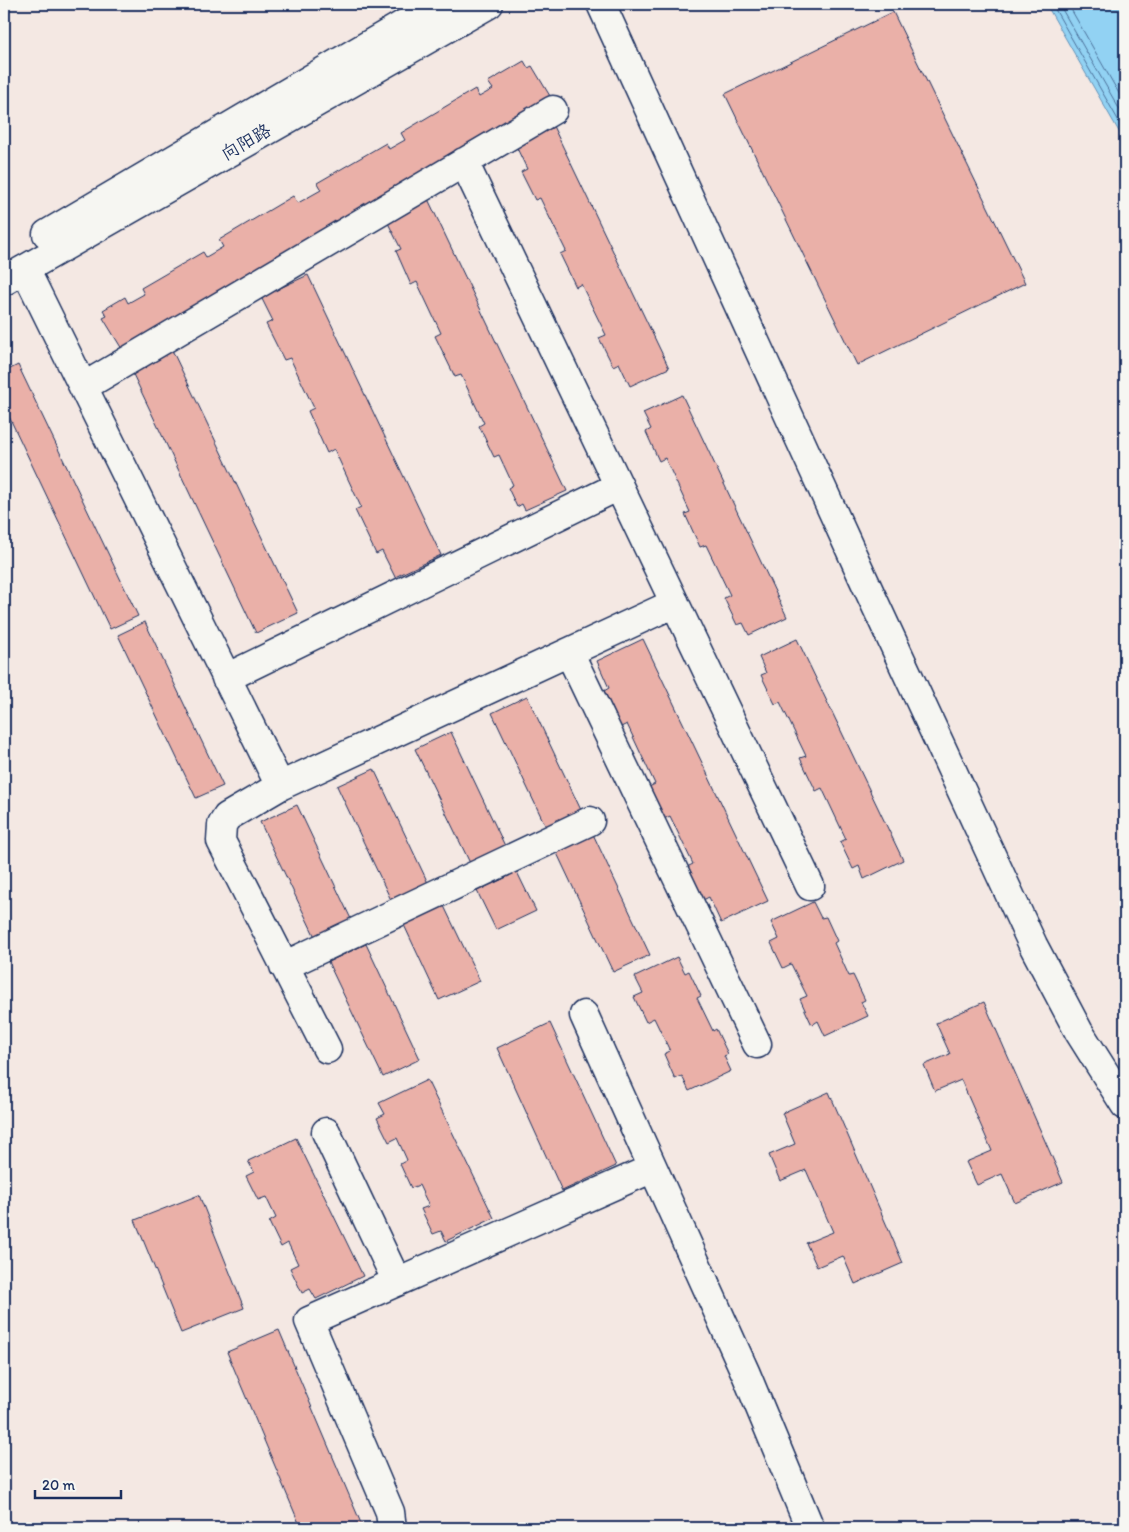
<svg xmlns="http://www.w3.org/2000/svg" width="1129" height="1532" viewBox="0 0 1129 1532" font-family="Itim,'LXGW WenKai TC',sans-serif">
  <style>
    .water { fill: #92d2f3; stroke: #6291b7 }
    .lines { fill: none; stroke-linecap: round; stroke-linejoin: round }
    .shore { stroke: #4b709a; stroke-width: 1 }
    .building { fill: #eab0a8; stroke: #1b2f5e }
    .minor-casing { stroke: #1b2f5e; stroke-width: 31 }
    .minor { stroke: #f6f6f2; stroke-width: 28 }
    .labels { text-anchor: middle; stroke-width: 4.5; stroke-linejoin: round; paint-order: stroke }
    .street-label { font-size: 18px; fill: #1b2f5e; stroke: #f6f6f2 }
  </style>
  <rect width="100%" height="100%" fill="#f4e8e3"/>
  <filter id="ink" filterUnits="userSpaceOnUse"><feTurbulence type="fractalNoise" baseFrequency=".02" numOctaves="2"/><feDisplacementMap in="SourceGraphic" scale="10" xChannelSelector="R" yChannelSelector="G"/><feConvolveMatrix kernelMatrix="1 2 1 2 8 2 1 2 1" color-interpolation-filters="sRGB"/></filter>
  <g filter="url(#ink)">
    <path class="water" d="M1046,4H1125V142Z"/>
    <g class="lines">
      <path class="shore" d="M1052,4L1125,132
        M1059,4L1125,119
        M1068,4L1125,104"/>
    </g>
    <path class="building" d="M893,12L1025,283L857,365L725,94Z
      M524,61L528,68L532,66L550,96L122,349L103,318L107,316L103,310L125,297L128,303L144,294L141,288L203,252L206,257L223,247L219,240L293,196L298,203L321,190L317,183L386,143L389,149L405,140L401,133L475,89L479,97L493,89L488,82Z
      M552,124L669,368L630,386L619,363L613,366L599,338L606,335L581,284L576,287L560,254L566,251L540,198L535,200L521,172L527,169L514,142Z
      M428,199L567,491L525,510L522,504L517,507L508,488L513,485L499,455L494,457L479,426L484,423L461,375L455,377L435,336L441,333L417,282L411,285L396,251L401,249L386,219Z
      M308,275L441,555L395,577L382,551L376,554L355,510L361,507L334,449L327,453L308,411L314,408L290,358L284,360L266,324L273,321L261,297Z
      M172,350L298,613L256,633L131,370Z
      M18,365L138,616L110,629L4,406V372Z
      M682,395L787,617L749,635L743,623L737,625L724,598L730,595L706,545L700,547L685,514L690,512L665,458L659,461L646,432L651,429L643,413Z
      M145,622L223,786L196,798L118,635Z
      M643,639L768,901L721,923L709,897L703,900L687,867L693,864L670,816L664,819L649,787L655,784L627,724L621,727L604,691L609,688L597,661Z
      M797,639L903,860L864,879L859,866L853,869L840,842L846,839L822,788L816,791L800,758L806,756L780,702L775,704L761,675L766,673L759,657Z
      M527,696L581,810L546,827L492,713Z
      M451,732L505,846L470,863L415,749Z
      M374,769L428,883L391,900L337,786Z
      M297,805L351,919L315,937L260,822Z
      M592,832L650,955L613,972L555,849Z
      M517,872L536,911L496,930L477,891Z
      M813,902L821,918L826,917L837,941L834,943L849,976L853,975L865,1000L861,1002L868,1016L825,1036L818,1021L812,1025L800,999L807,996L791,964L783,968L771,943L779,939L771,922Z
      M444,906L480,981L439,1000L404,925Z
      M366,944L420,1059L383,1077L328,962Z
      M677,957L685,973L689,971L701,996L697,998L713,1031L716,1029L728,1054L724,1056L731,1071L689,1091L682,1076L675,1079L664,1054L670,1051L654,1018L646,1022L634,997L643,993L635,977Z
      M984,1002L1063,1182L1015,1203L1002,1174L977,1185L966,1162L992,1151L961,1080L935,1091L924,1065L950,1054L936,1023Z
      M550,1023L616,1166L562,1191L497,1048Z
      M427,1080L494,1218L446,1241L441,1231L433,1234L421,1209L429,1206L419,1185L411,1188L400,1164L407,1160L397,1138L389,1142L377,1118L385,1114L379,1103Z
      M829,1092L903,1263L855,1284L843,1256L817,1267L806,1243L833,1232L806,1170L780,1181L769,1155L795,1144L782,1113Z
      M296,1138L363,1276L316,1299L310,1289L302,1293L290,1268L298,1264L288,1243L281,1247L269,1222L276,1218L266,1197L258,1200L246,1176L254,1172L248,1161Z
      M199,1195L244,1308L181,1333L135,1220Z
      M279,1330L363,1528H301L227,1352Z"/>
    <g class="lines">
      <defs>
        <path id="minor" d="M601,4L864,580L1033,945L1079,1032L1125,1105
          M464,162L810,886
          M47,234L438,4
          M25,269L280,786L675,603
          M4,281L489,4
          M83,387L553,110
          M569,652L757,1044
          M226,678L619,486
          M280,786L227,817L222,825L221,841L327,1049
          M284,966L590,821
          M584,1015L746,1374L810,1528
          M326,1132L397,1282
          M392,1528L390,1512L309,1321L653,1168"/>
      </defs>
      <use href="#minor" class="minor-casing"/>
      <use href="#minor" class="minor"/>
    </g>
  </g>
  <g class="labels">
    <g class="street-label">
      <text transform="translate(246 142) rotate(-30)" y="6">向阳路</text>
    </g>
  </g>
  <rect width="1129" height="1532" fill="none" stroke="#f6f6f2" stroke-width="20"/>
  <rect x="10" y="10" width="1109" height="1512" fill="none" stroke="#1b2f5e" stroke-width="2" filter="url(#ink)"/>
  <path d="M35 1490v8h86v-8" fill="none" stroke="#1b2f5e" stroke-width="2.5"/>
  <text x="42" y="1490" font-size="15" fill="#1b2f5e" stroke="#f6f6f2" stroke-width="4" paint-order="stroke">20 m</text>
</svg>
